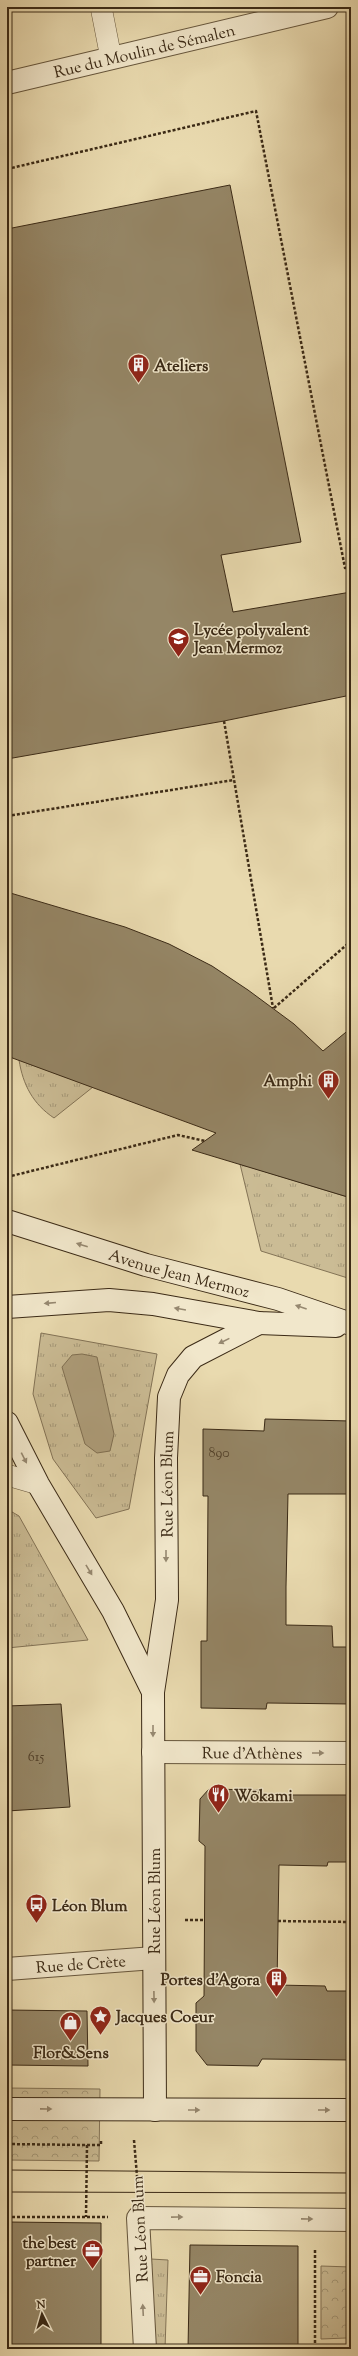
<svg xmlns="http://www.w3.org/2000/svg" width="358" height="2356" viewBox="0 0 358 2356" font-family="'Sorts Mill Goudy',serif">
  <style>
    .grass { fill: url(#grass-tufts); stroke: #837356 }
    .forest { fill: url(#forest-crowns); stroke: #837356 }
    .water { fill: #ae9e7b; stroke: #807053 }
    .building { fill: #958666; stroke: #3b2a16 }
    .lines { fill: none; stroke-linecap: round; stroke-linejoin: round }
    .lane-casing { stroke: #66563c; stroke-width: 22 }
    .street-casing { stroke: #66563c; stroke-width: 24 }
    .secondary-casing { stroke: #3b2a16; stroke-width: 24 }
    .path { stroke: #3b2a16; stroke-width: 2.5; stroke-dasharray: 3 2; stroke-linecap: butt }
    .lane { stroke: #f1e7cb; stroke-width: 21 }
    .street { stroke: #f1e7cb; stroke-width: 22 }
    .secondary { stroke: #f1e7cb; stroke-width: 22 }
    .tram { stroke: #3b2a16; stroke-width: 1 }
    .oneway { fill: #968870 }
    .labels { text-anchor: middle; stroke-width: 3; stroke-linejoin: round; paint-order: stroke }
    .number-label { font-size: 14px; fill: #52412a }
    .street-label { font-size: 16px; fill: #3b2a16; stroke: #f1e7cb }
    .poi-label { font-size: 16px; font-weight: bold; fill: #3b2a16; stroke: #f1e7cb; text-anchor: start }
  </style>
  <defs>
    <pattern id="grass-tufts" width="24" height="20" patternUnits="userSpaceOnUse"><rect width="24" height="20" fill="#cbbc95"/><path d="M3 7l-1-3M5 7V3M7 7l1-3M15 17l-1-3M17 17v-4M19 17l1-3" fill="none" stroke="#a69979"/></pattern>
    <pattern id="forest-crowns" width="20" height="18" patternUnits="userSpaceOnUse"><rect width="20" height="18" fill="#cbbc95"/><path d="M2 6a3 3 0 1 1 6 0M12 15a3 3 0 1 1 6 0" fill="none" stroke="#a69979"/></pattern>
  </defs>
  <rect width="100%" height="100%" fill="#e9daaf"/>
  <filter id="stains"><feTurbulence type="fractalNoise" baseFrequency=".005" numOctaves="4"/><feColorMatrix values="0 0 0 0 .2 0 0 0 0 .09 0 0 0 0 .02 0 0 0 .5 -.17"/></filter>
  <radialGradient id="worn" r=".72"><stop offset=".6" stop-color="#630" stop-opacity="0"/><stop offset="1" stop-color="#630" stop-opacity=".3"/></radialGradient>
  <path class="grass" d="M19,1060L93,1087L54,1118C33,1104 23,1085 19,1060Z
    M240,1164L351,1198V1279L261,1251Z
    M41,1333L157,1354L129,1509L96,1518L53,1459L33,1394Z
    M7,1509L19,1516L88,1640L7,1648Z
    M151,2259L168,2260L165,2349H156Z"/>
  <path class="forest" d="M7,2088L100,2089L99,2161L7,2160Z
    M321,2266L351,2267V2336L346,2338L321,2339Z"/>
  <path class="water" d="M82,1354L97,1357L114,1434L110,1451L97,1453L85,1444L62,1367L72,1355Z"/>
  <path class="building" d="M230,185L301,542L221,555L233,612L351,592V695L224,721L7,759V229Z
    M7,892L125,927L169,944L212,966L248,990L294,1024L323,1051L351,1028V1198L192,1150L216,1133L7,1056Z
    M265,1419L351,1421V1494H288L286,1587V1625L332,1626L333,1647H351V1704L267,1703L266,1709L201,1708V1641H207L208,1496H203V1429L264,1431Z
    M61,1704L70,1807L7,1811V1706Z
    M209,1789L258,1790L259,1795H351V1862H328L327,1866L279,1865L277,1985L325,1986L327,1991H351V2060L262,2059L258,2066L207,2065L196,2051V2003L204,1996L205,1846L199,1841L200,1799Z
    M7,2010L87,2011L88,2066L7,2065Z
    M7,2222L101,2223V2349H7Z
    M190,2245L298,2246V2349H188Z"/>
  <g class="lines">
    <defs>
      <path id="lane" d="M101,7L111,58
        M7,1475L38,1484"/>
      <g id="street">
        <path id="s1" d="M7,83L327,7"/>
        <path id="s2" d="M153,1752L351,1753"/>
        <path id="s3" d="M7,1969L154,1958"/>
        <path d="M145,2349L138,2218L351,2220"/>
      </g>
      <g id="secondary">
        <path id="s4" d="M7,1221L146,1265L278,1299L351,1324"/>
        <path d="M7,1307L109,1300L153,1304L259,1323L336,1326"/>
        <path d="M7,1423L38,1484L113,1611L153,1692"/>
        <path d="M7,2109L351,2110"/>
        <path id="s5" d="M155,2110L153,1692L167,1600L166,1458L169,1397L178,1375L193,1357L259,1323"/>
      </g>
    </defs>
    <use href="#lane" class="lane-casing"/>
    <use href="#street" class="street-casing"/>
    <use href="#secondary" class="secondary-casing"/>
    <path class="path" d="M7,169L256,111L345,568L351,567
      M224,721L273,1008
      M7,816L234,780
      M274,1008L351,941
      M7,1177L178,1135L205,1141
      M185,1920H204
      M278,1921L351,1922
      M134,2140L138,2188
      M7,2144L87,2145L86,2217
      M87,2145H101V2139
      M7,2217H108
      M315,2250V2349"/>
    <use href="#lane" class="lane"/>
    <use href="#street" class="street"/>
    <use href="#secondary" class="secondary"/>
    <path class="tram" d="M7,2170L351,2173
      M7,2192L351,2193"/>
  </g>
  <defs><path id="oneway-solid" d="M-6-.8H1V-3.2L6.5 0L1 3.2V.8H-6Z"/></defs>
  <g class="oneway">
    <use href="#oneway-solid" transform="translate(82 1245) rotate(-163)"/>
    <use href="#oneway-solid" transform="translate(50 1303) rotate(175)"/>
    <use href="#oneway-solid" transform="translate(301 1307) rotate(-161)"/>
    <use href="#oneway-solid" transform="translate(180 1309) rotate(-170)"/>
    <use href="#oneway-solid" transform="translate(224 1341) rotate(154)"/>
    <use href="#oneway-solid" transform="translate(24 1458) rotate(63)"/>
    <use href="#oneway-solid" transform="translate(166 1556) rotate(90)"/>
    <use href="#oneway-solid" transform="translate(89 1570) rotate(59)"/>
    <use href="#oneway-solid" transform="translate(153 1731) rotate(90)"/>
    <use href="#oneway-solid" transform="translate(318 1753)"/>
    <use href="#oneway-solid" transform="translate(154 1997) rotate(89)"/>
    <use href="#oneway-solid" transform="translate(46 2109) rotate(1)"/>
    <use href="#oneway-solid" transform="translate(194 2110)"/>
    <use href="#oneway-solid" transform="translate(324 2110)"/>
    <use href="#oneway-solid" transform="translate(177 2217) rotate(-1)"/>
    <use href="#oneway-solid" transform="translate(307 2219) rotate(1)"/>
    <use href="#oneway-solid" transform="translate(143 2310) rotate(-93)"/>
  </g>
  <defs>
    <symbol id="building-pin" viewBox="-11 -11 22 30"><path d="M0 17L-7.5 6A9.5 9.5 0 1 1 7.5 6Z" fill="#8f2418" stroke="#f1e7cb"/><path d="M-4-6H4V6H1V3H-1V6H-4ZM-2.5-4.3h1.7v1.8h-1.7ZM.8-4.3h1.7v1.8H.8ZM-2.5-1h1.7V.8h-1.7ZM.8-1h1.7V.8H.8Z" fill="#fff"/></symbol>
    <symbol id="school-pin" viewBox="-11 -11 22 30"><path d="M0 17L-7.5 6A9.5 9.5 0 1 1 7.5 6Z" fill="#8f2418" stroke="#f1e7cb"/><path d="M0-5L7-2L0 1L-7-2ZM-4 1L0 2.5L4 1V4Q0 6-4 4Z" fill="#fff"/></symbol>
    <symbol id="restaurant-pin" viewBox="-11 -11 22 30"><path d="M0 17L-7.5 6A9.5 9.5 0 1 1 7.5 6Z" fill="#8f2418" stroke="#f1e7cb"/><path d="M-5-6h1v4h1v-4h1v4h1v-4h1v5L-1.5 .5V6h-2V.5L-5-1ZM5-6V6H3V1.5H1.5Q1.5-4 5-6Z" fill="#fff"/></symbol>
    <symbol id="bus-pin" viewBox="-11 -11 22 30"><path d="M0 17L-7.5 6A9.5 9.5 0 1 1 7.5 6Z" fill="#8f2418" stroke="#f1e7cb"/><path d="M-5-6H5V4H4V6H2V4H-2V6H-4V4H-5ZM-3.5-4V0h7V-4ZM-3.5 1.2v1.5H-2V1.2ZM2 1.2v1.5H3.5V1.2Z" fill="#fff"/></symbol>
    <symbol id="sight-pin" viewBox="-11 -11 22 30"><path d="M0 17L-7.5 6A9.5 9.5 0 1 1 7.5 6Z" fill="#8f2418" stroke="#f1e7cb"/><path d="M0-6L1.8-2.2L6-1.7L2.9 1.2L3.7 5.4L0 3.3L-3.7 5.4L-2.9 1.2L-6-1.7L-1.8-2.2Z" fill="#fff"/></symbol>
    <symbol id="shop-pin" viewBox="-11 -11 22 30"><path d="M0 17L-7.5 6A9.5 9.5 0 1 1 7.5 6Z" fill="#8f2418" stroke="#f1e7cb"/><path d="M-5-2.5h2.3a2.7 3.5 0 0 1 5.4 0H5L5.5 6h-11ZM-1.5-2.5h3a1.5 2.3 0 0 0-3 0Z" fill="#fff"/></symbol>
    <symbol id="office-pin" viewBox="-11 -11 22 30"><path d="M0 17L-7.5 6A9.5 9.5 0 1 1 7.5 6Z" fill="#8f2418" stroke="#f1e7cb"/><path d="M-6-3h4V-5.5h4V-3h4V5H-6ZM-1-4.5V-3h2v-1.5ZM-6 0V1H6V0Z" fill="#fff"/></symbol>
  </defs>
  <g fill-rule="evenodd">
    <use href="#building-pin" x="126" y="352" width="25" height="34"/>
    <use href="#school-pin" x="166" y="626" width="25" height="34"/>
    <use href="#building-pin" x="316" y="1068" width="25" height="34"/>
    <use href="#restaurant-pin" x="206" y="1782" width="25" height="34"/>
    <use href="#bus-pin" x="24" y="1892" width="25" height="34"/>
    <use href="#building-pin" x="264" y="1966" width="25" height="34"/>
    <use href="#sight-pin" x="88" y="2004" width="25" height="34"/>
    <use href="#shop-pin" x="58" y="2010" width="25" height="34"/>
    <use href="#office-pin" x="80" y="2238" width="25" height="34"/>
    <use href="#office-pin" x="188" y="2264" width="25" height="34"/>
  </g>
  <g class="labels">
    <g class="number-label">
      <text x="219" y="1457">890</text>
      <text x="36" y="1761">615</text>
    </g>
    <g class="street-label">
      <text dy="6" stroke="none"><textPath href="#s1" startOffset="141">Rue du Moulin de Sémalen</textPath></text>
      <text dy="6" stroke="none"><textPath href="#s4" startOffset="180">Avenue Jean Mermoz</textPath></text>
      <text dy="6" stroke="none"><textPath href="#s5" startOffset="627">Rue Léon Blum</textPath></text>
      <text dy="6" stroke="none"><textPath href="#s2" startOffset="99">Rue d'Athènes</textPath></text>
      <text transform="translate(154 1901) rotate(-90)" y="6">Rue Léon Blum</text>
      <text dy="6" stroke="none"><textPath href="#s3" startOffset="74">Rue de Crète</textPath></text>
      <text transform="translate(139 2229) rotate(-93)" y="6">Rue Léon Blum</text>
    </g>
    <g class="poi-label">
      <text x="154" y="371">Ateliers</text>
      <text x="194" y="635">Lycée polyvalent<tspan x="194" dy="18">Jean Mermoz</tspan></text>
      <text x="312" y="1086" text-anchor="end">Amphi</text>
      <text x="234" y="1801">Wōkami</text>
      <text x="52" y="1911">Léon Blum</text>
      <text x="260" y="1985" text-anchor="end">Portes d'Agora</text>
      <text x="116" y="2022">Jacques Coeur</text>
      <text x="71" y="2058" text-anchor="middle">Flor&amp;Sens</text>
      <text x="76" y="2248" text-anchor="end">the best<tspan x="76" dy="18">partner</tspan></text>
      <text x="216" y="2282">Foncia</text>
    </g>
  </g>
  <rect width="358" height="2356" fill="none" stroke="#e9daaf" stroke-width="24"/>
  <rect x="8" y="8" width="342" height="2340" fill="none" stroke="#3b2a16" stroke-width="2"/>
  <rect x="12" y="12" width="334" height="2332" fill="none" stroke="#3b2a16"/>
  <g transform="translate(42 2314) rotate(355)" stroke="#f1e7cb" stroke-width="3" paint-order="stroke">
  <path d="M0-3L7 15L0 10L-7 15Z" fill="#3b2a16"/>
  <text y="-6" font-size="11" font-weight="bold" text-anchor="middle" fill="#3b2a16">N</text>
  </g>
  <rect width="100%" height="100%" filter="url(#stains)"/>
  <rect width="100%" height="100%" fill="url(#worn)"/>
</svg>
